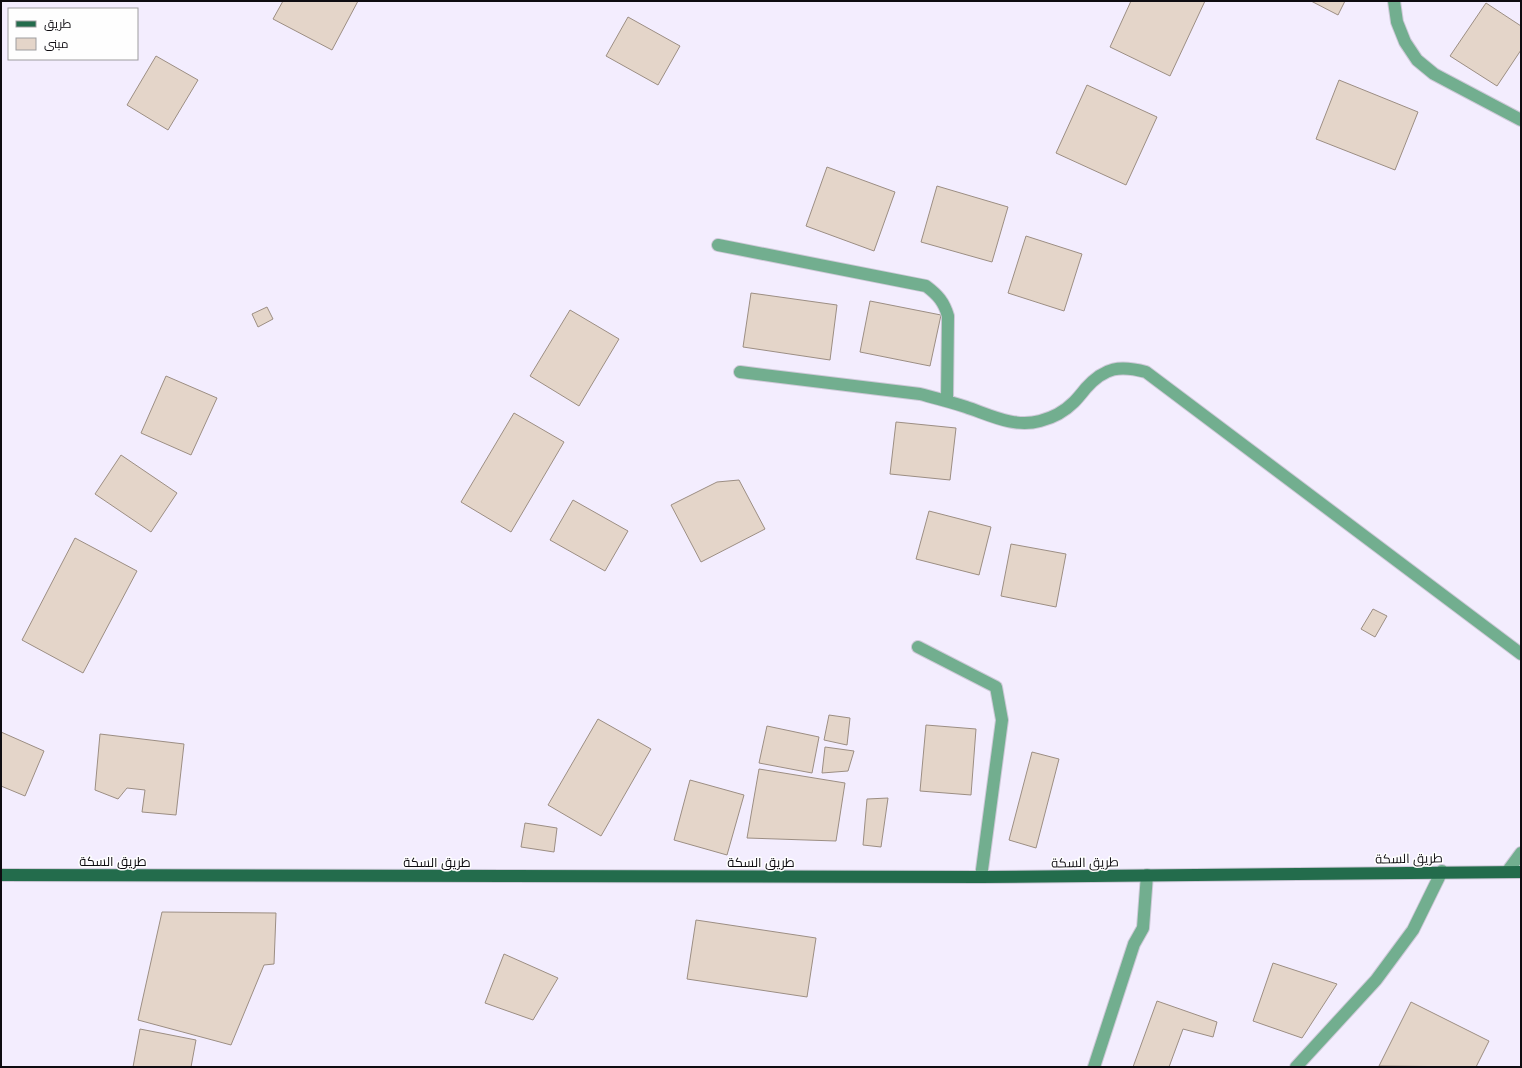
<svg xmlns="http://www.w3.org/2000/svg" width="1522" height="1068" viewBox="0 0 1522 1068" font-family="'Fira Sans',Cairo,sans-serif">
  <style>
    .building { fill: #e4d5c9; stroke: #9c8e83 }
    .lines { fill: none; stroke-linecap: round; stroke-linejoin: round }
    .lane-casing { stroke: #cec9d8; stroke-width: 14 }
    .street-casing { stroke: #cec9d8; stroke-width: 14 }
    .primary-casing { stroke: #cec9d8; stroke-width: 14 }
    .lane { stroke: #72ae8f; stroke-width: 12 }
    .street { stroke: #72ae8f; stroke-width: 12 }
    .primary { stroke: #236c4c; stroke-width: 12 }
    .labels { text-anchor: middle; stroke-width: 3; stroke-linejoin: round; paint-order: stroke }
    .street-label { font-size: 13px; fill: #0e0c11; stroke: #fefefe }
  </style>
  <rect width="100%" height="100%" fill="#f3edfe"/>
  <path class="building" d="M283,1H358L332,50L273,19Z
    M1131,1H1205L1170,76L1110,47Z
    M1311,1H1345L1338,15Z
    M1486,3L1521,26V50L1497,86L1450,56Z
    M628,17L680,46L658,85L606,56Z
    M156,56L198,80L168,130L127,105Z
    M1339,80L1418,112L1395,170L1316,139Z
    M1087,85L1157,117L1126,185L1056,153Z
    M827,167L895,192L874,251L806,226Z
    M937,186L1008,207L992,262L921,242Z
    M1026,236L1082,254L1064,311L1008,293Z
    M751,293L837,305L830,360L743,347Z
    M870,301L941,315L930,366L860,352Z
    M267,307L273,319L258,327L252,314Z
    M570,310L619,339L579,406L530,376Z
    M166,376L217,398L191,455L141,433Z
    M514,413L564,442L511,532L461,502Z
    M896,422L956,428L950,480L890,474Z
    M121,455L177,493L151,532L95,494Z
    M739,480L765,529L701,562L671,505L717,482Z
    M573,500L628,531L605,571L550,540Z
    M929,511L991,527L979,575L916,559Z
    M75,538L137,571L83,673L22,640Z
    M1011,544L1066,554L1056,607L1001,596Z
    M1373,609L1387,616L1375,637L1361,629Z
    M829,715L850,718L847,745L824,740Z
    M598,719L651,749L601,836L548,805Z
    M926,725L976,729L971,795L920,791Z
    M767,726L819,737L812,773L759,763Z
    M1,732L44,751L25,796L1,786Z
    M100,734L184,744L176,815L142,812L145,790L127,788L118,799L95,790Z
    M825,747L854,751L848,771L822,773Z
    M1032,752L1059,759L1036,848L1009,840Z
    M759,769L845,783L836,841L747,838Z
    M690,780L744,795L727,855L674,840Z
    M888,798L881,847L863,845L867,799Z
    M525,823L557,828L554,852L521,847Z
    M162,912L276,913L274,964L264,965L231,1045L138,1020Z
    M696,920L816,938L807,997L687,979Z
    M504,954L558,978L533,1020L485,1003Z
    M1273,963L1337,984L1302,1038L1253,1021Z
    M1157,1001L1217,1022L1213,1037L1183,1029L1169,1067H1133Z
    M1411,1002L1489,1041L1476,1067L1379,1066Z
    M140,1029L196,1040L191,1067H133Z"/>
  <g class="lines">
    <defs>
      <path id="lane" d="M918,647L996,687L1002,720L981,877"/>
      <path id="street" d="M1394,1L1397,22L1405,42L1417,60L1434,74L1521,120
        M718,245L926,286C938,295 944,302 948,316L947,400
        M740,372L920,394C935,398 951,402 966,407C990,415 1014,428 1040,421C1052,418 1065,411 1074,402C1078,398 1082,393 1086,388C1105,367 1120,365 1146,372L1521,654
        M1507,872L1521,853
        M1094,1067L1134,944L1143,928L1147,875
        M1296,1067L1376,980L1413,930L1442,871"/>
      <path id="primary" d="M1,875L981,877L1521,872"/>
    </defs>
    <use href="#lane" class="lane-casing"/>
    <use href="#street" class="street-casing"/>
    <use href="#primary" class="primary-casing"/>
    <use href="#lane" class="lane"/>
    <use href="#street" class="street"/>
    <use href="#primary" class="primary"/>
  </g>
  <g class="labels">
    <g class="street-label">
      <text transform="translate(1409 858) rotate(-1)" y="5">طريق السكة</text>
      <text x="113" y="866">طريق السكة</text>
      <text x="437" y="867">طريق السكة</text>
      <text x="761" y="867">طريق السكة</text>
      <text transform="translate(1085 862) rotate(-1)" y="5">طريق السكة</text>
    </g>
  </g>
  <rect width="1522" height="1068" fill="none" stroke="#0e0c11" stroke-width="4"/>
  <rect x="8" y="8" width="130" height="52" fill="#fefefe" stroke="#9e9d9f"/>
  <rect x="16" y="21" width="20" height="6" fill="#236c4c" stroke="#9e9d9f"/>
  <text x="44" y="28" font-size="12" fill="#0e0c11">طريق</text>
  <rect x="16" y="38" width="20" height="12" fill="#e4d5c9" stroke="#9e9d9f"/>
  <text x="44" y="48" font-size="12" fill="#0e0c11">مبنى</text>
</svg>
